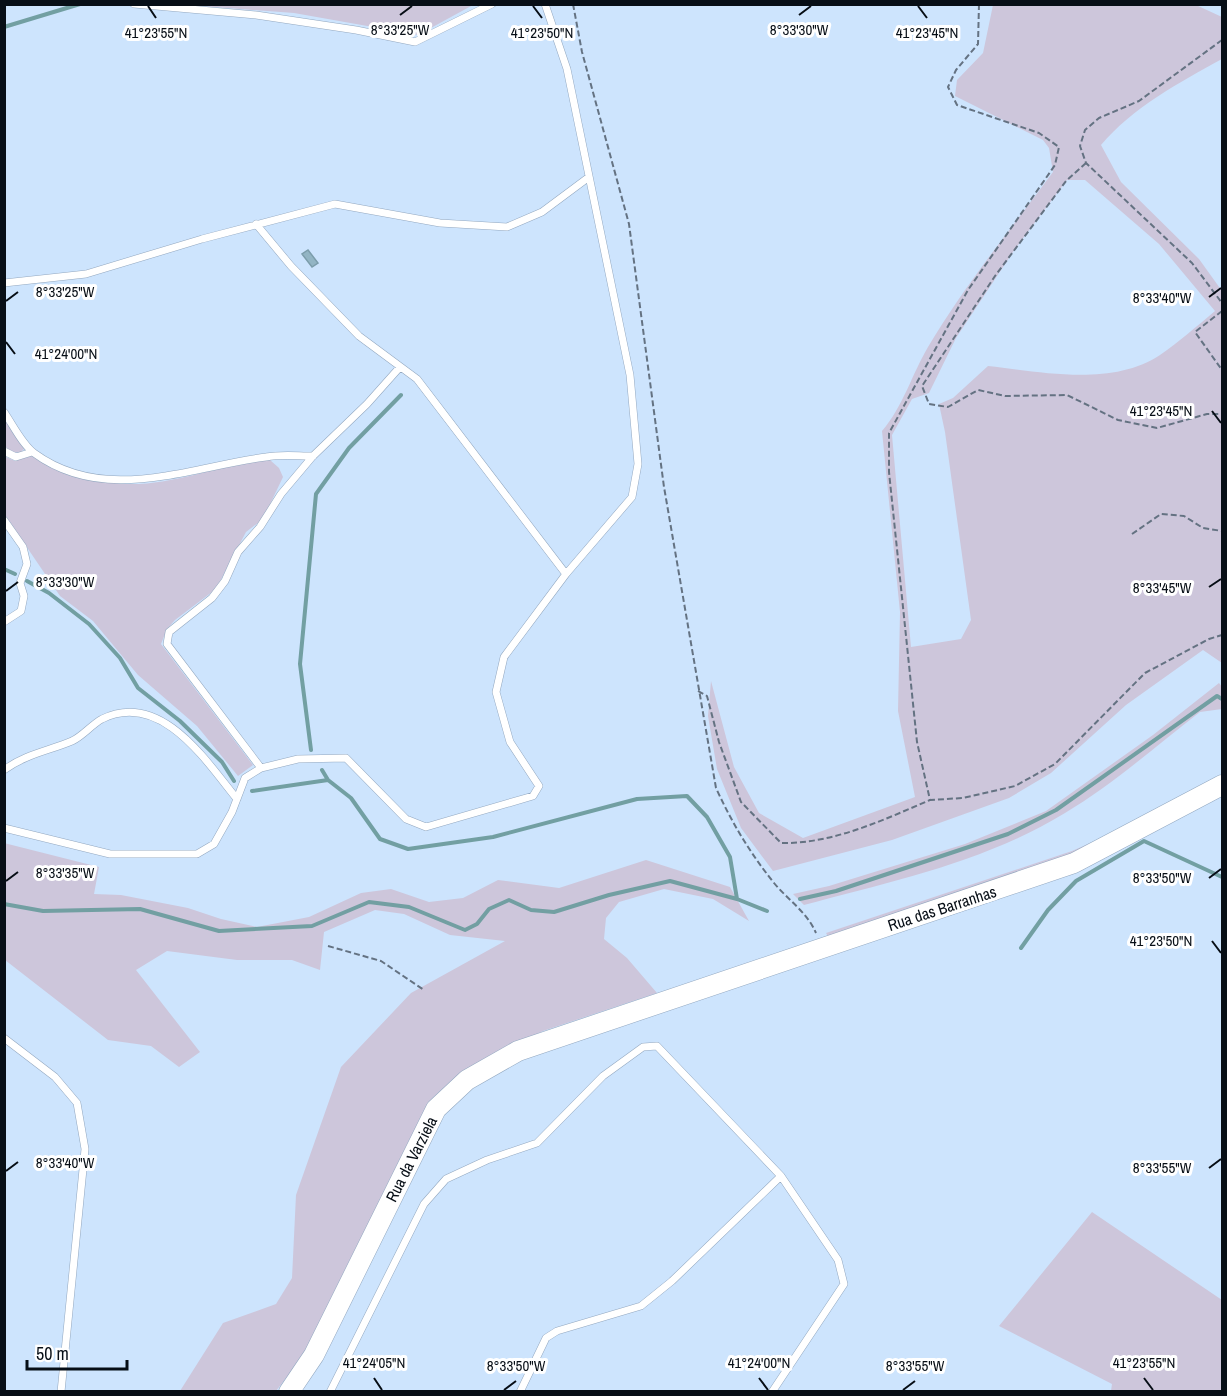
<svg xmlns="http://www.w3.org/2000/svg" width="1227" height="1396" viewBox="0 0 1227 1396" font-family="'Archivo Narrow',sans-serif">
  <style>
    .green { fill: #cdc6db; fill-rule: evenodd }
    .lines { fill: none; stroke-linecap: round; stroke-linejoin: round }
    .stream { stroke: #729fa2; stroke-width: 4 }
    .building { fill: #93b5c4; stroke: #7c9dab; stroke-width: 1.5 }
    .service-casing { stroke: #93a8c0; stroke-width: 8 }
    .secondary-casing { stroke: #93a8c0; stroke-width: 21 }
    .path { stroke: #647282; stroke-width: 2; stroke-dasharray: 6 3; stroke-linecap: butt }
    .service { stroke: #fff; stroke-width: 7 }
    .secondary { stroke: #fff; stroke-width: 20 }
    .ticks { fill: none; stroke: #070e16; stroke-width: 2 }
    .labels { text-anchor: middle; stroke-width: 6; stroke-linejoin: round; paint-order: stroke }
    .street-label { font-size: 16px; fill: #070e16; stroke: #fff }
    .ticks-label { font-size: 15px; text-anchor: middle; fill: #070e16; stroke: #fff; stroke-width: 6; stroke-linejoin: round; paint-order: stroke }
  </style>
  <rect width="100%" height="100%" fill="#cde4fd"/>
  <path class="green" d="M188,5H473L418,35L294,13Z
    M993,5H1196L1222,17V59C1180,82 1132,108 1101,145L1121,182L1199,259L1222,291V663L1203,650L1126,705L1051,773L1009,798L892,840L773,871L741,828L717,769L708,716L711,681L734,767L759,813L803,838L915,797L898,711L900,612L882,431C903,407 912,374 928,347C965,285 1010,230 1053,172L1049,148L1043,140L955,96L957,80L983,53ZM1067,180H1085L1159,244L1215,311C1197,326 1179,342 1160,355C1112,387 1042,372 988,366L953,398L939,404L945,432L971,620L961,639L911,647L892,435L912,399L929,393L956,338L1015,249Z
    M4,419L25,448L21,452L12,453L5,446Z
    M30,455C56,463 83,476 110,482C159,492 219,463 270,460L279,468L283,477L263,519L246,532L216,589L175,620L167,629L161,644L253,765L238,776L197,726L138,675L93,621L60,596L5,515L4,456L15,461Z
    M1219,683L1222,687V709L1200,712C1156,746 1112,785 1065,813C985,862 893,881 804,905L793,894L829,886L965,844L1046,811L1153,735Z
    M1138,822L1075,854L829,938L826,933L1072,851Z
    M4,843L99,867L94,894L121,895L188,908L221,919L257,927L309,917L361,893L391,889L429,902L463,898L498,880L559,888L646,860L730,887L749,921L713,899L664,889L619,902L606,918L604,939L627,958L657,993L543,1031L467,1070L401,1158L310,1347L276,1391H180L223,1323L276,1304L292,1278L296,1195L341,1067L411,993L505,941L450,935L404,914L375,910L324,932L320,970L292,960H237L167,951L136,970L200,1052L179,1067L151,1046L108,1040L5,960Z
    M1092,1212L1222,1300V1391H1111L1112,1384L999,1326Z"/>
  <g class="lines">
    <path class="stream" d="M4,27L80,4
      M4,569L15,574
      M27,581L49,593L89,624L120,658L138,688L180,721L222,762L234,781
      M311,750L300,664L316,494L349,448L401,395
      M322,770L328,780
      M252,791L328,780L351,798L380,839L408,849L493,837L637,799L687,796L707,817L730,857L737,899
      M800,899L836,891L1008,834L1056,810L1217,696L1222,699
      M4,904L43,911L140,909L219,931L312,926L369,902L409,907L465,930L477,924L489,909L509,900L531,910L554,912L609,895L670,881L737,899L767,911
      M1021,948L1048,910L1076,881L1144,841L1222,877"/>
  </g>
  <path class="building" d="M308,250L318,263L312,267L302,254Z"/>
  <g class="lines">
    <defs>
      <path id="service" d="M134,4L256,15L356,30L415,42L492,4
        M256,224L291,266L359,336L417,379L566,574
        M4,283L86,274L202,239L335,204L440,223L507,227L542,212L589,177
        M4,412C13,425 22,444 34,453C105,505 189,467 266,457C281,454 297,456 313,456
        M4,451L16,457L32,452
        M4,520L23,547L27,564L20,583L24,596L21,611L4,622
        M261,768L167,644L169,632L212,598L225,581L238,552L260,527L281,494L313,456L367,404L400,367
        M4,770C26,754 48,751 72,741C83,736 91,725 102,719C161,690 206,761 237,799
        M4,828L110,854H197L214,844L232,812L245,778L261,768L298,759L346,758L406,819L426,827L533,796L539,786L510,742L496,692L504,657L566,574L632,497L638,464L630,375L567,69L545,4
        M4,1038L55,1077L77,1103L85,1149L61,1392
        M330,1392L424,1204L446,1179L487,1160L537,1143L603,1076L643,1047L657,1046L781,1176L838,1260L844,1284L772,1392
        M520,1392L546,1338L557,1331L641,1306L672,1281L781,1176"/>
      <path id="secondary" d="M289,1392L314,1355L436,1109L467,1080L518,1051L1074,863L1222,785"/>
    </defs>
    <use href="#service" class="service-casing"/>
    <use href="#secondary" class="secondary-casing"/>
    <path class="path" d="M573,4L582,52L629,224L664,487L716,788C732,823 750,853 774,883C788,900 807,912 816,933
      M979,4L978,44L956,70L948,87L957,105L1039,133L1059,147L1055,165L968,290L889,433V472L917,742L930,800L963,798L1015,786L1055,764L1145,673L1209,639L1222,635
      M1222,40L1139,101L1099,118L1085,130L1080,146L1086,163L1192,263L1222,303
      M1086,163L1066,181L995,276L922,386L929,404L948,407L978,390L1005,396L1067,395L1118,420L1157,428L1207,414H1222
      M1222,311L1195,332L1222,370
      M1132,534L1161,514L1184,516L1203,528L1222,531
      M698,691L707,696L719,742L741,802L781,843C833,844 883,820 930,800
      M328,946L381,961L424,990"/>
    <use href="#service" class="service"/>
    <use href="#secondary" class="secondary"/>
  </g>
  <path class="ticks" d="M148,6L156,18M533,6L542,18M918,6L927,18M400,15L412,6M799,15L811,6M1209,297L1221,288M6,301L18,292M6,342L15,354M1212,411L1221,423M1209,587L1221,579M6,591L18,582M1209,878L1221,869M6,881L18,872M1212,941L1221,953M1209,1168L1221,1159M6,1171L18,1162M374,1378L382,1390M759,1378L768,1390M1144,1378L1153,1390M504,1390L516,1381M903,1390L915,1381"/>
  <g class="labels">
    <g class="street-label">
      <text transform="translate(942 908) rotate(-18)" y="6">Rua das Barranhas</text>
      <text transform="translate(411 1159) rotate(-63)" y="6">Rua da Varziela</text>
    </g>
  </g>
  <g class="ticks-label">
    <text x="400" y="35">8°33'25"W</text>
    <text x="799" y="35">8°33'30"W</text>
    <text x="156" y="38">41°23'55"N</text>
    <text x="542" y="38">41°23'50"N</text>
    <text x="927" y="38">41°23'45"N</text>
    <text x="65" y="297">8°33'25"W</text>
    <text x="1162" y="303">8°33'40"W</text>
    <text x="66" y="359">41°24'00"N</text>
    <text x="1161" y="416">41°23'45"N</text>
    <text x="65" y="587">8°33'30"W</text>
    <text x="1162" y="593">8°33'45"W</text>
    <text x="65" y="878">8°33'35"W</text>
    <text x="1162" y="883">8°33'50"W</text>
    <text x="1161" y="946">41°23'50"N</text>
    <text x="65" y="1168">8°33'40"W</text>
    <text x="1162" y="1173">8°33'55"W</text>
    <text x="374" y="1368">41°24'05"N</text>
    <text x="759" y="1368">41°24'00"N</text>
    <text x="1144" y="1368">41°23'55"N</text>
    <text x="516" y="1371">8°33'50"W</text>
    <text x="915" y="1371">8°33'55"W</text>
  </g>
  <rect width="1227" height="1396" fill="none" stroke="#070e16" stroke-width="12"/>
  <path d="M27 1360v9h100v-9" fill="none" stroke="#070e16" stroke-width="3"/>
  <text x="36" y="1360" font-size="18" fill="#070e16" stroke="#ffffff" stroke-width="4.5" paint-order="stroke">50 m</text>
</svg>
